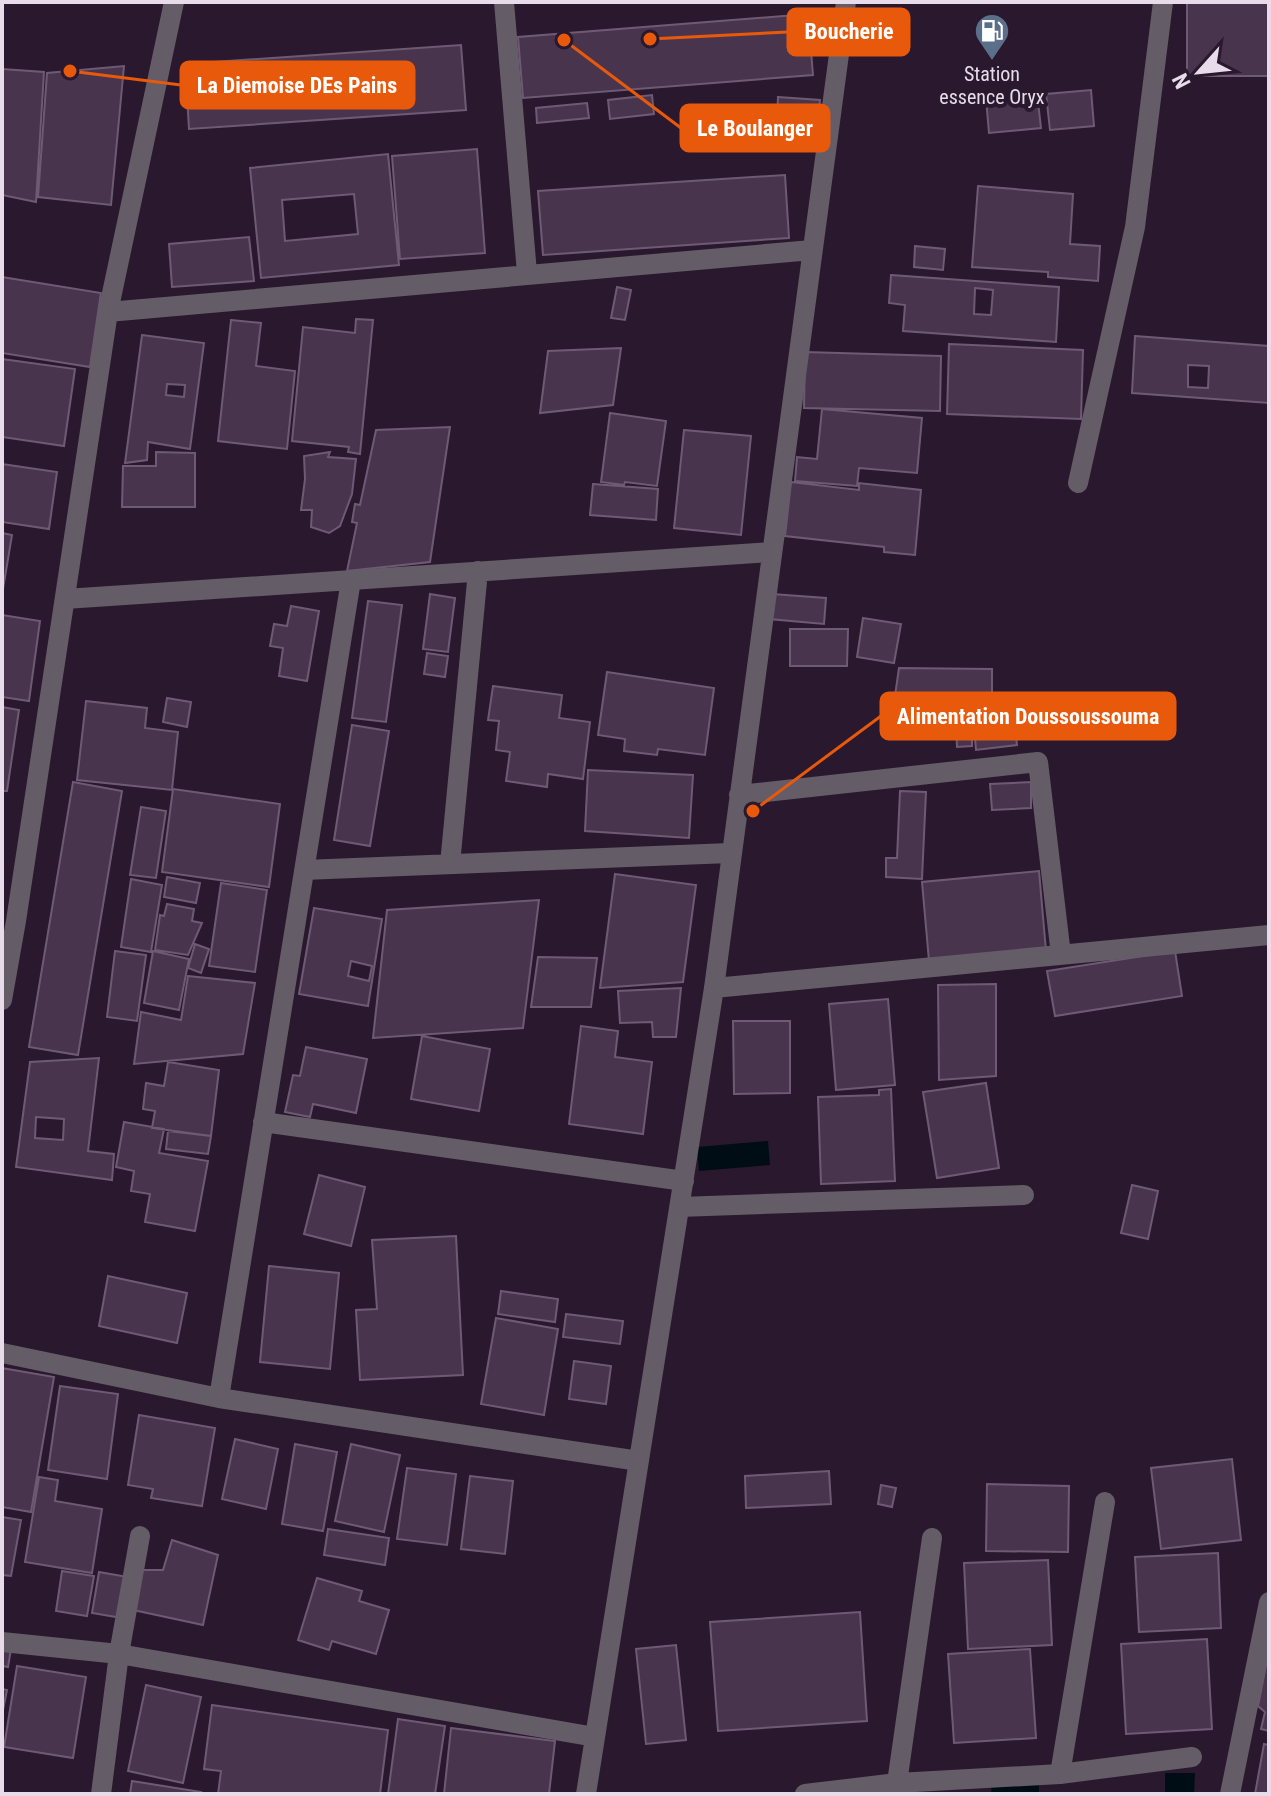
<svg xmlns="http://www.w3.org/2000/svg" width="1271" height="1796" viewBox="0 0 1271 1796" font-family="'Roboto Condensed',sans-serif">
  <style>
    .water { fill: #000d15 }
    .building { fill: #48354d; stroke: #6e5a74; stroke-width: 2; fill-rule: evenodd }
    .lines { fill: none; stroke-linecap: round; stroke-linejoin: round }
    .minor { stroke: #645c66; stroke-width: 20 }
    .labels { text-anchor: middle; stroke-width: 8; stroke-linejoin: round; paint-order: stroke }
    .poi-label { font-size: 20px; fill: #e8dceb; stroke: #29182e }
    .leader { fill: none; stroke: #e8590c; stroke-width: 3 }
    .callout-dot { fill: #e8590c; stroke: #29182e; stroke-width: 3 }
    .callout { fill: #e8590c; stroke: #e8590c; stroke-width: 3 }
    .callout-label { font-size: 22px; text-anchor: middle; font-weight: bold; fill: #fff }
  </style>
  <rect width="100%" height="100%" fill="#29182e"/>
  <path class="water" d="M768,1141L770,1165L699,1171L697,1147Z
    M1165,1773H1195L1194,1794H1165Z
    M1039,1780V1794H991L992,1782Z"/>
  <path class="building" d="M1187,2H1269V76H1187Z
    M808,14L813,75L523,98L518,37Z
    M461,45L466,110L189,129L185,64Z
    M124,66L111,205L38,197L47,73Z
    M2,69L44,72L36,202L2,195Z
    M1091,90L1094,126L1050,130L1046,94Z
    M1037,93L1041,128L989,133L986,99Z
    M652,95L654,114L610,119L608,100Z
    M778,97L820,100L816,145L776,142Z
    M587,103L589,118L537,123L536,108Z
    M477,149L485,253L400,259L392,156Z
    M388,154L399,265L261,278L250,168ZM354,194L358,234L285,241L282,200Z
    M785,175L789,238L543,255L538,191Z
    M978,186L1073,194L1070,244L1100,246L1098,281L1048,277V272L972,267Z
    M249,237L254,281L172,287L169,244Z
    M915,246L945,249L943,270L914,267Z
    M891,275L1059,287L1056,342L903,331L905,305L889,303ZM975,288L993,290L991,315L974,314Z
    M2,277L101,293L90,367L2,353Z
    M617,287L631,290L625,320L611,318Z
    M356,319L373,320L360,454L348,452L349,447L292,441L303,327L355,333Z
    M231,320L261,323L256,366L295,371L287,449L218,441Z
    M142,335L204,343L190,449L148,442L147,460L125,463ZM167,384L185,385L184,397L166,395Z
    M1135,336L1269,346V403L1132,393ZM1188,365L1209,366L1208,388L1188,387Z
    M949,344L1083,350L1081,419L947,414Z
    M621,348L613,405L540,413L548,351Z
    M805,352L941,356L940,411L804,408Z
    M2,359L75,369L64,446L2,437Z
    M822,409L922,418L917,473L859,468L857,486L795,481L797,457L817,459Z
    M610,413L666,421L657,486L625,482L624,485L601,482Z
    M450,427L430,562L347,571L357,523L352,522L355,504L360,505L376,430Z
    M684,430L751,436L741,535L674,528Z
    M156,452L195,453V507H122L123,466H156Z
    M330,452L328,457L356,459L352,494L340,526L329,533L311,527L312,510H301L305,479L304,456Z
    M2,464L57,472L49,529L2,522Z
    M791,482L859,490V483L921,490L915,555L884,552V547L785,536Z
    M593,484L658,489L656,520L590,515Z
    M2,533L12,535L2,595Z
    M430,594L455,598L448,652L423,649Z
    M772,594L826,598L824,624L769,619Z
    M368,601L402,605L386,722L352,718Z
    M291,606L319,611L307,681L279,676L283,648L270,646L274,624L287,626Z
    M2,615L40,621L29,701L2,697Z
    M863,618L901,624L894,663L857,657Z
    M790,629H848L847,666H790Z
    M427,653L448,656L445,677L424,674Z
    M899,668L992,669V718L891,723Z
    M607,672L714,688L705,755L658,749L657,755L624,751L625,739L598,735Z
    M493,686L562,695L559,718L590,722L583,779L548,774L547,787L506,781L510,752L496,750L499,721L488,720Z
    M167,698L191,702L187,727L163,722Z
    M86,701L147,708L145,728L178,732L172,790L77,780Z
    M2,707L19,710L7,791H2Z
    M1014,720L1017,745L976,750L974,725Z
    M352,725L389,731L370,846L334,840Z
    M972,725V746L957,747L956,726Z
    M588,770L693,775L689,838L585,831Z
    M73,782L122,791L78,1055L29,1047Z
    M1031,782V808L992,810L990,784Z
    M173,789L280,804L269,887L162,872Z
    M900,791L926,792L922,879L886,877V858H897Z
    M141,807L166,811L156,878L130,875Z
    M1039,871L1046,951L929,961L922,882Z
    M615,874L696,885L683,982L600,988Z
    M167,877L200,883L196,903L164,897Z
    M131,879L162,885L151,952L121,947Z
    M221,883L267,890L255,972L209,966Z
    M539,900L523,1028L373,1038L387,910Z
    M167,904L194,909L192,921L202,923L188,955L155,950L160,915L164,916Z
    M314,908L382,919L368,1006L299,994ZM351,961L372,966L369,981L348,976Z
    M195,944L209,949L201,973L188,968Z
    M115,951L146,955L137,1021L107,1017Z
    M153,951L189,959L179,1010L144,1003Z
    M1175,951L1182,996L1055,1016L1047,971Z
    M538,957L597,958L591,1007H531Z
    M188,976L255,983L243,1054L134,1064L141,1012L181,1020Z
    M996,984V1076L939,1080L938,985Z
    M681,988L676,1037H653L652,1022L620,1023L618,991Z
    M888,999L895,1085L836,1090L829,1004Z
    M733,1021H790V1093L734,1094Z
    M581,1026L618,1031L615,1057L652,1062L643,1134L569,1124Z
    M422,1036L490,1049L479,1111L411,1099Z
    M306,1047L367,1059L356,1113L313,1104L310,1117L285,1112L293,1075L300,1076Z
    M99,1058L88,1151L114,1154L112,1180L16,1167L30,1062ZM36,1117L64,1119L63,1140L35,1138Z
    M168,1062L219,1070L211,1136L152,1128L155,1111L143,1109L146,1083L164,1086Z
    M986,1083L999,1168L937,1178L923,1092Z
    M891,1089L895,1181L821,1184L818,1097L879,1095V1090Z
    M124,1122L164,1129L159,1153L208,1161L195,1231L145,1222L150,1194L131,1191L134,1171L116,1167Z
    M168,1131L211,1136L208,1154L166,1149Z
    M319,1175L365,1187L351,1246L304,1234Z
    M1132,1185L1158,1191L1148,1239L1121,1233Z
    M456,1236L463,1375L360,1380L356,1310L377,1309L372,1240Z
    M269,1266L339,1273L330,1369L260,1362Z
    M108,1276L187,1293L177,1343L99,1326Z
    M501,1291L558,1299L555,1322L498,1314Z
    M566,1314L623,1321L620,1344L563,1337Z
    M496,1318L558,1329L544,1415L481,1404Z
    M574,1361L611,1366L606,1404L569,1399Z
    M2,1368L54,1377L31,1512L2,1507Z
    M60,1386L118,1394L107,1479L48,1470Z
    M139,1415L215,1428L202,1506L151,1498L153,1489L128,1485Z
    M235,1439L278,1449L266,1509L222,1499Z
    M295,1444L337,1452L323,1531L282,1524Z
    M351,1444L400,1455L384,1532L335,1521Z
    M1232,1459L1241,1540L1161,1549L1151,1468Z
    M407,1468L456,1474L447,1545L397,1539Z
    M829,1471L831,1504L746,1508L745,1476Z
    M470,1476L513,1481L505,1554L461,1549Z
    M39,1477L58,1480L55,1501L102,1509L92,1573L25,1562Z
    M987,1484L1069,1486L1068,1552L986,1551Z
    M881,1485L896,1488L892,1507L878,1504Z
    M2,1517L21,1520L11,1576L2,1575Z
    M328,1529L389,1538L385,1565L324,1555Z
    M172,1540L218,1555L203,1625L133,1610L139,1570H163Z
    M1218,1553L1221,1628L1139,1632L1135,1557Z
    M1048,1560L1052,1645L968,1649L964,1563Z
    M62,1571L94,1576L87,1616L56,1611Z
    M99,1572L128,1577L122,1618L92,1613Z
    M317,1578L362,1591L359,1601L389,1610L376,1654L332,1641L329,1650L298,1640Z
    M860,1612L867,1721L718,1731L710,1622Z
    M1207,1639L1212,1729L1126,1734L1121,1644Z
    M676,1645L686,1740L646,1744L636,1649Z
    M2,1647L11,1649L8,1667L2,1666Z
    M1030,1649L1036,1738L954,1743L948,1654Z
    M1268,1655H1269V1731L1261,1729L1265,1712L1258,1706Z
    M17,1666L86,1677L73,1758L4,1747Z
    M146,1685L201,1697L183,1783L128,1771Z
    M2,1689L7,1690L3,1710H2Z
    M212,1705L388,1730L380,1794H218L221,1771L204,1769Z
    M398,1719L445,1726L435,1794H388Z
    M451,1728L555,1741L549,1794H444Z
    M1264,1744L1269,1745V1794H1255Z
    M132,1781L201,1792L200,1794H130Z"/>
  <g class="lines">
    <path class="minor" d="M504,2L527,273
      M108,312L812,250
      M1078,483L1135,227L1163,2
      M65,599L772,552
      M739,795L1038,762L1061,955
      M450,864L478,571
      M304,870L730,853
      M714,988L1269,935
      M2,1000L16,921L108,312L174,2
      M263,1122L684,1181
      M679,1207L1024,1195
      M2,1353L219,1398L639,1461
      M219,1398L351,580
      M2,1642L119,1654L595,1737
      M1060,1774L1105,1502
      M897,1783L932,1538
      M101,1794L119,1654L140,1536
      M586,1794L714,988L846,2
      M805,1794L897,1783L1060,1774L1192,1757
      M1230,1794L1269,1602"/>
  </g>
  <defs>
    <symbol id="fuel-pin" viewBox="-11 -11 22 30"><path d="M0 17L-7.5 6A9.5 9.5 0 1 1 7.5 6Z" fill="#5c6f8a" stroke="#29182e"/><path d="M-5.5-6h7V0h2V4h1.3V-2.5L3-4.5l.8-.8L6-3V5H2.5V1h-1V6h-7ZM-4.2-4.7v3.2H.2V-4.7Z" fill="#fff"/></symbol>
  </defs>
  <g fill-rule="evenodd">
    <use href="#fuel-pin" x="972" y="11" width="40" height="54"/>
  </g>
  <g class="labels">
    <g class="poi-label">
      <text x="992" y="81">Station<tspan x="992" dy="23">essence Oryx</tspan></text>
    </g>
  </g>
  <path class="leader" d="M650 39L788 32M70 71L181 85M564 40L681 128M753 811L881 716"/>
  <g class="callout-dot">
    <circle cx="650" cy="39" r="8"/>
    <circle cx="70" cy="71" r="8"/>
    <circle cx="564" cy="40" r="8"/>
    <circle cx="753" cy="811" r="8"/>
  </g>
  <g class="callout">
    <rect x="788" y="9" width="121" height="46" rx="8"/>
    <rect x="181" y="62" width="233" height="46" rx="8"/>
    <rect x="681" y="105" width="148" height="46" rx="8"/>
    <rect x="881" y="693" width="294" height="46" rx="8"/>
  </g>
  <g class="callout-label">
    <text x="849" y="39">Boucherie</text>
    <text x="297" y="93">La Diemoise DEs Pains</text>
    <text x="755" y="136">Le Boulanger</text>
    <text x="1028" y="724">Alimentation Doussoussouma</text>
  </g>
  <rect width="1271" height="1796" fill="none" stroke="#e8dceb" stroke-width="8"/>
  <g transform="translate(1199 72) rotate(243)" stroke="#29182e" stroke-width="6" paint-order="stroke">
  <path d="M0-6L14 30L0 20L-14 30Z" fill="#e8dceb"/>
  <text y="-12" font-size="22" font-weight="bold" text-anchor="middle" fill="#e8dceb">N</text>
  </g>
</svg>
